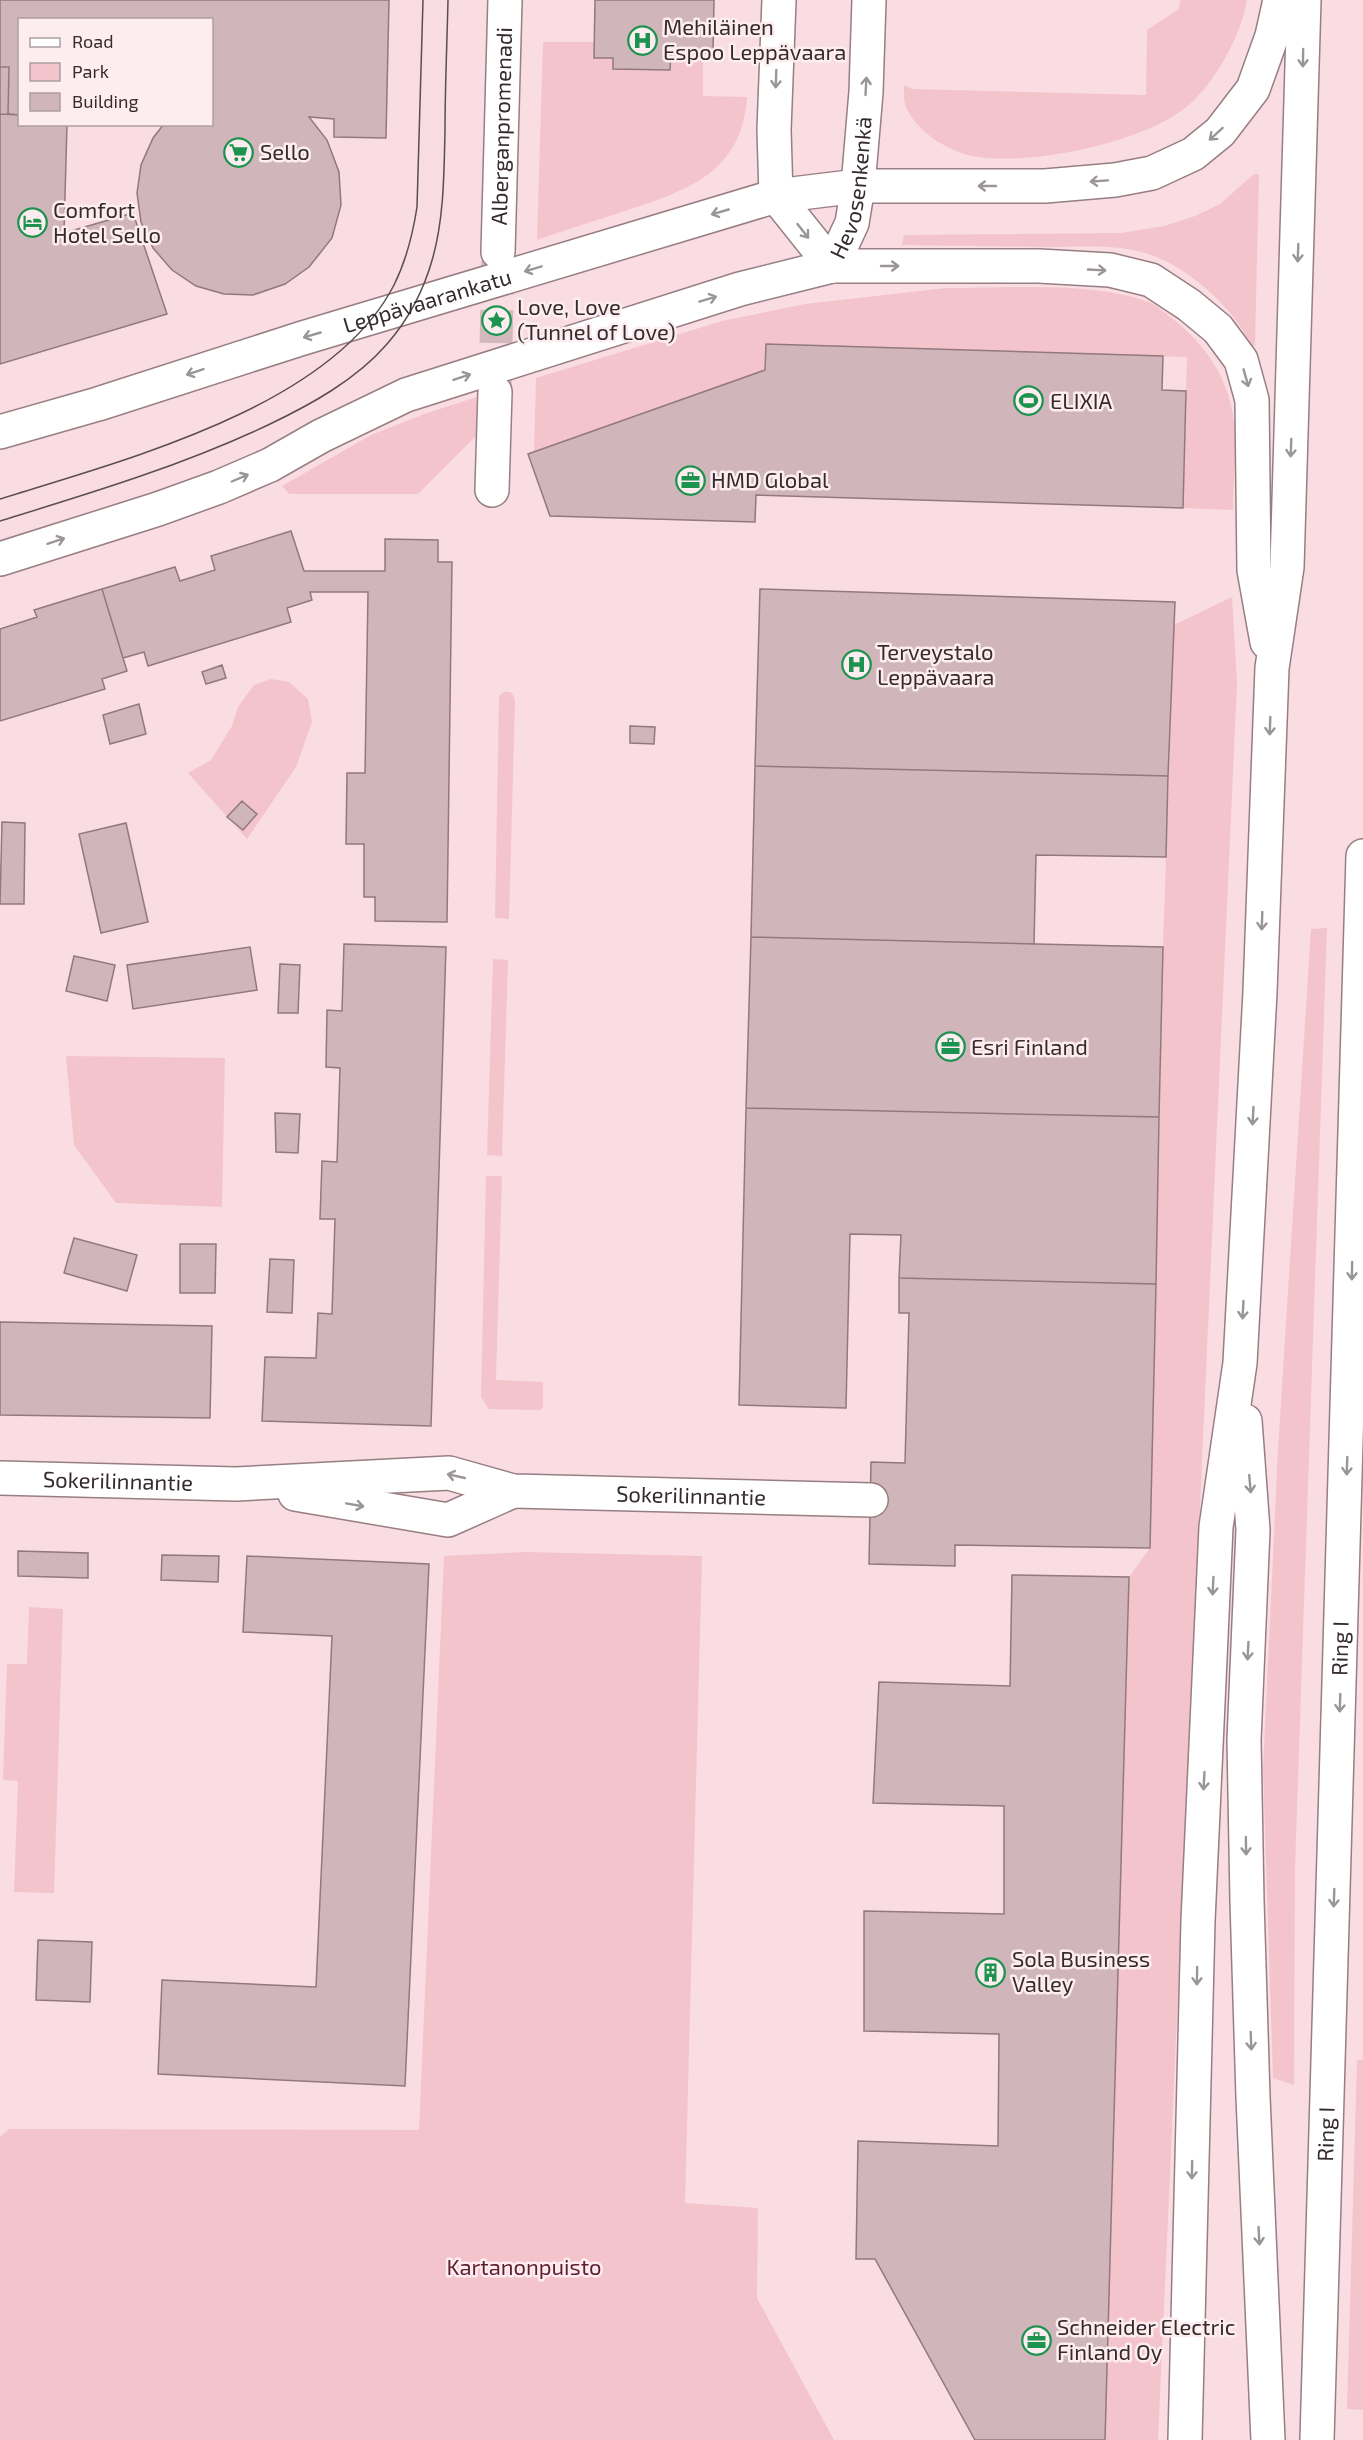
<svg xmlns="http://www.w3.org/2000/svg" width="1363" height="2440" viewBox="0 0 1363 2440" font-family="'Exo 2',sans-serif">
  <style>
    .green { fill: #f4c4cd }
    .building { fill: #d0b5ba; stroke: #92797e; stroke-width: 1.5 }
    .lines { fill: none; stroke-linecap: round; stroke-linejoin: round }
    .street-tunnel { stroke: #d2b9be; stroke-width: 33; stroke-dasharray: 33 16; stroke-linecap: butt }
    .street-casing { stroke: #977e83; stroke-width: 36 }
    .secondary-casing { stroke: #977e83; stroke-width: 36 }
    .highway-casing { stroke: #977e83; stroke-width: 36 }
    .street { stroke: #fff; stroke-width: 33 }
    .secondary { stroke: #fff; stroke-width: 33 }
    .highway { stroke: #fff; stroke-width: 33 }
    .tram { stroke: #5b4e50; stroke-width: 1.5 }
    .oneway { stroke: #9a9596 }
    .labels { text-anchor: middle; stroke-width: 5; stroke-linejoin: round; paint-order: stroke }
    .poi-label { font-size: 22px; fill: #352b2d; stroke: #feedf0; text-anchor: start }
    .street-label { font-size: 22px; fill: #352b2d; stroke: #feedf0 }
    .park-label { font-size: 22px; fill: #5e1d30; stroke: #feedf0 }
  </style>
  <rect width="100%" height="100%" fill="#f9dde2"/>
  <path class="green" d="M1180,0H1247C1242,33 1216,81 1191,103C1149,142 1035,165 979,157C952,154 917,133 906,107C903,101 904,91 904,85L912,89L1146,95L1147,30L1179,9Z
    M543,42H594V58H613L614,69L670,70L671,52L703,53V96L747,97C742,173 688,190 625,211C596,220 566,230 537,240Z
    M1254,174H1259L1255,346L1250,345C1237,311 1192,272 1159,258C1125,243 1085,247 1050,247C1001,246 952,246 902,245L904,235L1121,233L1164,226L1195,216L1220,204Z
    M946,288C1004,288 1098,281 1151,303C1157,306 1164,312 1169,316C1204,342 1230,379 1234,423C1237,451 1233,482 1233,510L1183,508L1187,357L766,344L765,370L534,452L536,378L722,321L805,304Z
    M480,396V432L418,494H289L282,486L371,435L427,413Z
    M1232,597L1237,683L1158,2440H1105L1129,1577L1150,1548L1163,947L1174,625Z
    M271,679L289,682L308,699L312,722L296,767L247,839L188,773L211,760L232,726L238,707L254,685Z
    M504,692H510L514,696L515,702L509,919L495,918L499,696Z
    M1327,928L1295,1868L1294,2085L1273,2078L1263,1769L1278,1449L1311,929Z
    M493,959L508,960L502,1156L487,1155Z
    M66,1056L225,1058L222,1207L116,1203L74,1145Z
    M486,1176H502L496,1380L543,1382V1407L540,1410L489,1409L481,1397Z
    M525,1552L702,1556L685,2203L758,2208L757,2298L834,2440H0V2137L9,2129L419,2130L444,1556Z
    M29,1607L63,1609L54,1893L14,1892L18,1781L3,1780L7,1664H27Z
    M1357,2060H1363V2410L1347,2409Z"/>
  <path class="building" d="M0,0H389L386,138L334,137V119L309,117L327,140L339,172L341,205L332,238L309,267L285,284L253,295L224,294L196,286L172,270L153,248L141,222L137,193L141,165L153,138L164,124H212V20H20V115L0,114Z
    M595,0H714L713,53L671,52L670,70L613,69V58H594Z
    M0,67H9L8,114L20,115V124H67L64,233L133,213L167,314L0,364Z
    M766,344L1163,356L1162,390L1186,391L1183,508L756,495L755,522L550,516L528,454L765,370Z
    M291,531L304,571H385V539L438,540V562H452L447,922L375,921V897H364V844H346L347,773H365L368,592H310L312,600L287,608L291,622L148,666L144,652L123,658L102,589L175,567L180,581L215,570L211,556Z
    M102,589L127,671L102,679L105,689L0,721V629L37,617L34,610Z
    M760,589L1175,602L1168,776L755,766Z
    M222,665L226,678L206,684L202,672Z
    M139,704L146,734L110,744L103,715Z
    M630,726L655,727L654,744L630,743Z
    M755,766L1168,776L1166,857L1036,855L1034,944L751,937Z
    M242,801L257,814L243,830L227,817Z
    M2,822L25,823L24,904H0Z
    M126,823L148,922L101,933L79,834Z
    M751,937L1163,947L1159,1117L746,1108Z
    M344,944L446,947L431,1426L262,1421L265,1357L316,1358L318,1313L332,1314L335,1219H320L322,1161L337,1162L340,1068L326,1067L327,1010L342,1011Z
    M250,947L257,990L133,1009L127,965Z
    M74,956L115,965L107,1001L66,991Z
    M280,964L300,965L298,1013H278Z
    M746,1108L1159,1117L1156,1284L899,1278L901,1235L850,1234L846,1408L739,1405Z
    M275,1113L300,1114L298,1153L276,1152Z
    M74,1238L137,1255L127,1291L64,1273Z
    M180,1244H216L215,1293H180Z
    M270,1259L294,1260L292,1313L267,1312Z
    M899,1278L1156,1284L1150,1548L955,1545V1566L869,1564L871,1462L905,1463L909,1313H899Z
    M0,1322L212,1326L210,1418L0,1415Z
    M18,1551L88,1553V1578L18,1576Z
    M162,1555L219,1556L218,1582L161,1580Z
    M247,1556L429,1564L405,2086L158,2074L162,1980L316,1987L332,1636L243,1632Z
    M1012,1575L1129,1577L1105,2440H975L875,2259H856L858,2141L998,2146L999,2034L864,2031V1911L1004,1914V1806L873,1803L879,1682L1010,1686Z
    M38,1940L92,1942L90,2002L36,2000Z"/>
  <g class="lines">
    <path class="street-tunnel" d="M495,392L498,252"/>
    <defs>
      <g id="street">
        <path id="s1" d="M498,252L505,0"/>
        <path d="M492,490L495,392"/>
        <path id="s2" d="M0,1478L236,1484L449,1473L513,1491L871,1500"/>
        <path d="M295,1494L448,1520L513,1491"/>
      </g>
      <g id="secondary">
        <path d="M779,0L774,130L776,196L832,266"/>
        <path id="s3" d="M832,266L852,223L858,186L866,92L869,0"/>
        <path id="s4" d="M0,432L98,404L303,338L776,196L858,186"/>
        <path d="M0,559L158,509L219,487L270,465L321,436L406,395L740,289L832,266"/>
      </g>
      <g id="highway">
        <path d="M858,186H1045L1115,180L1152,173L1193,154L1220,132L1253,89L1272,36L1280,0"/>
        <path d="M832,266H1039L1110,270L1151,280L1189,305L1218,329L1241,360L1252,400L1254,570L1267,642"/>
        <path d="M1245,1421L1253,1530L1244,1740L1247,1901L1253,2097L1268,2440"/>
        <path d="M1185,2440L1198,1921L1216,1527L1240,1363L1260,992L1272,668L1287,567L1304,0"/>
        <path id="s5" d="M1317,2440L1363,856"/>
      </g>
    </defs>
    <use href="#street" class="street-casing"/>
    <use href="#secondary" class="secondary-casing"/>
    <use href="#highway" class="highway-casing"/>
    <use href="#street" class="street"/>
    <use href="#secondary" class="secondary"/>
    <use href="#highway" class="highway"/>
    <path class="tram" d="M0,499C123,460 331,408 394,285C406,261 413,233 417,207L423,0
      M0,521C91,493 181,466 268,425C310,405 356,380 387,344C409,319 424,290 433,257C444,217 444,173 445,131C445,87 447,44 448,0"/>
  </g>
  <defs><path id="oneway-shaft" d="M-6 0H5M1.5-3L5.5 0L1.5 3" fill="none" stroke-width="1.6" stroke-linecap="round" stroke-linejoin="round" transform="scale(1.5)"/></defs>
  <g class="oneway">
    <use href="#oneway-shaft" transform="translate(1303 58) rotate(91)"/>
    <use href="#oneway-shaft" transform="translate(776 79) rotate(92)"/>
    <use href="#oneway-shaft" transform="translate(866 86) rotate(-87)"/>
    <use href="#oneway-shaft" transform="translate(1216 134) rotate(138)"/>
    <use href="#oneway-shaft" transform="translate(1099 181) rotate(176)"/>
    <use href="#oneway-shaft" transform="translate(987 186) rotate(180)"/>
    <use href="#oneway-shaft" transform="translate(720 212) rotate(164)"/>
    <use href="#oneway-shaft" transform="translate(803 231) rotate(52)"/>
    <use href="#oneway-shaft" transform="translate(1298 253) rotate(92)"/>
    <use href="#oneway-shaft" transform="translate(890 266)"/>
    <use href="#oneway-shaft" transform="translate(533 269) rotate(163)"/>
    <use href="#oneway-shaft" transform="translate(1097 270) rotate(3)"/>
    <use href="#oneway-shaft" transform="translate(708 299) rotate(-17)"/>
    <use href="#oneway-shaft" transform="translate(312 335) rotate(164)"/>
    <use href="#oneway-shaft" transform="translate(195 372) rotate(162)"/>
    <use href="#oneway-shaft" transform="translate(462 377) rotate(-18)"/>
    <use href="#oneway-shaft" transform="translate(1246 378) rotate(74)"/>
    <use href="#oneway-shaft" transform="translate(1291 448) rotate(92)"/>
    <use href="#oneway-shaft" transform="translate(240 478) rotate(-23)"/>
    <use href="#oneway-shaft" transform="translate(56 541) rotate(-18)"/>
    <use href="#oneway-shaft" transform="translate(1270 726) rotate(92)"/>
    <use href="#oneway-shaft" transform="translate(1262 921) rotate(92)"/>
    <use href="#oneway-shaft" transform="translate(1253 1116) rotate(93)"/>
    <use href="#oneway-shaft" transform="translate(1352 1271) rotate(91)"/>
    <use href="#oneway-shaft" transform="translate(1243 1310) rotate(93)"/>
    <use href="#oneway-shaft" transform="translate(1347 1466) rotate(92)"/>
    <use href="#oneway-shaft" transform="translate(456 1476) rotate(-167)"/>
    <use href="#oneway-shaft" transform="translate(1250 1484) rotate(85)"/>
    <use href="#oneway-shaft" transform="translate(355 1505) rotate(10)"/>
    <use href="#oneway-shaft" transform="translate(1213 1586) rotate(93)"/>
    <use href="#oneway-shaft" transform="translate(1248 1651) rotate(93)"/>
    <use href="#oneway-shaft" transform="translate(1340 1703) rotate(92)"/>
    <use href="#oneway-shaft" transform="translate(1204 1781) rotate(93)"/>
    <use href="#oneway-shaft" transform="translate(1246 1846) rotate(89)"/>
    <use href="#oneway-shaft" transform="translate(1334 1898) rotate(92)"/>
    <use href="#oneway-shaft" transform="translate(1197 1976) rotate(91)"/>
    <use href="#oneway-shaft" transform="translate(1251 2041) rotate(88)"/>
    <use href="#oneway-shaft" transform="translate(1192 2170) rotate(91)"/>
    <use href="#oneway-shaft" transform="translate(1259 2236) rotate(87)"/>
  </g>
  <defs>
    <symbol id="hospital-ring" viewBox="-11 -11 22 22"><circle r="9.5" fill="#feedf0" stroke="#1c934e" stroke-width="1.5"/><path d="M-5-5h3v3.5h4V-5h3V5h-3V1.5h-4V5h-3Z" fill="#1c934e"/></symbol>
    <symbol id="supermarket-ring" viewBox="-11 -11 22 22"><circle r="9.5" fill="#feedf0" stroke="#1c934e" stroke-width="1.5"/><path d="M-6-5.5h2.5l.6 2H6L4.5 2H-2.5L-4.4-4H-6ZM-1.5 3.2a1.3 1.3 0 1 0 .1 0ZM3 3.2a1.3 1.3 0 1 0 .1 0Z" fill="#1c934e"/></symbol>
    <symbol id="hotel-ring" viewBox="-11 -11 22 22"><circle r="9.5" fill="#feedf0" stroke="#1c934e" stroke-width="1.5"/><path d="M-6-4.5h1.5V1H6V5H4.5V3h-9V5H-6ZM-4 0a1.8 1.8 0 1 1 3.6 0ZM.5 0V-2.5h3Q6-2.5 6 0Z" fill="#1c934e"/></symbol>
    <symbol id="sight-ring" viewBox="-11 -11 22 22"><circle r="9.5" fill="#feedf0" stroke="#1c934e" stroke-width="1.5"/><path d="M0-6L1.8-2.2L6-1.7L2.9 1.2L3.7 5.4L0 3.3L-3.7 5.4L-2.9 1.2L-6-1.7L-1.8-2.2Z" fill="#1c934e"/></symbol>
    <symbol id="stadium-ring" viewBox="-11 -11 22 22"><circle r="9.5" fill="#feedf0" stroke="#1c934e" stroke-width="1.5"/><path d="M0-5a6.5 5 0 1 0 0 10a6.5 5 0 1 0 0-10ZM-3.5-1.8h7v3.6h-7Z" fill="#1c934e"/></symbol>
    <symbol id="office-ring" viewBox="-11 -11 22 22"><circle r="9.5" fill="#feedf0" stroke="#1c934e" stroke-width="1.5"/><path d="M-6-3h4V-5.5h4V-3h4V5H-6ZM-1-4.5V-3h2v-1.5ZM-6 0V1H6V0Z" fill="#1c934e"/></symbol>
    <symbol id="building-ring" viewBox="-11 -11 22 22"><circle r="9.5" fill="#feedf0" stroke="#1c934e" stroke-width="1.5"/><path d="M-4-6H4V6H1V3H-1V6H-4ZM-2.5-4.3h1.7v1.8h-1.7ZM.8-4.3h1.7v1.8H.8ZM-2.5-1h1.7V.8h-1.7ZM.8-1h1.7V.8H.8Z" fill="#1c934e"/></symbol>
  </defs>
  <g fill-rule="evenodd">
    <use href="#hospital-ring" x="626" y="24" width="33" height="33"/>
    <use href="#supermarket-ring" x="222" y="136" width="33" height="33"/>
    <use href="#hotel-ring" x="16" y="206" width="33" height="33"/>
    <use href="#sight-ring" x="480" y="304" width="33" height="33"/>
    <use href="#stadium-ring" x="1012" y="384" width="33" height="33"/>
    <use href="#office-ring" x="674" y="464" width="33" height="33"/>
    <use href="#hospital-ring" x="840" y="648" width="33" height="33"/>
    <use href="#office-ring" x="934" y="1030" width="33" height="33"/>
    <use href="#building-ring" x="974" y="1956" width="33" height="33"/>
    <use href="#office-ring" x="1020" y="2324" width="33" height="33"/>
  </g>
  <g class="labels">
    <g class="poi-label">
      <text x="663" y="35">Mehiläinen<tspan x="663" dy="25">Espoo Leppävaara</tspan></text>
      <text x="260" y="160">Sello</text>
      <text x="53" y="218">Comfort<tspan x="53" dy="25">Hotel Sello</tspan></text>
      <text x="517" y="315">Love, Love<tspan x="517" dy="25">(Tunnel of Love)</tspan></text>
      <text x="1050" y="409">ELIXIA</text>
      <text x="711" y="488">HMD Global</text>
      <text x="877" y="660">Terveystalo<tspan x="877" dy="25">Leppävaara</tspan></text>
      <text x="971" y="1055">Esri Finland</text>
      <text x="1012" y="1967">Sola Business<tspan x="1012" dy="25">Valley</tspan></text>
      <text x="1057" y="2335">Schneider Electric<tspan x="1057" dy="25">Finland Oy</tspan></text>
    </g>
    <g class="street-label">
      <text dy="8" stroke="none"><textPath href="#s1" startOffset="126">Alberganpromenadi</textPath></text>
      <text dy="8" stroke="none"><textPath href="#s3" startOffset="82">Hevosenkenkä</textPath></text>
      <text dy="8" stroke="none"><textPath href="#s4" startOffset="447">Leppävaarankatu</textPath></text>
      <text dy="8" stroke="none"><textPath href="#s2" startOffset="118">Sokerilinnantie</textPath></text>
      <text dy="8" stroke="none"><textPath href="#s2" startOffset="694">Sokerilinnantie</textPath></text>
      <text dy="8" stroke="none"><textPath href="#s5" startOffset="792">Ring I</textPath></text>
      <text dy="8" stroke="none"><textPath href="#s5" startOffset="306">Ring I</textPath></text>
    </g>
    <g class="park-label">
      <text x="524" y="2275">Kartanonpuisto</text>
    </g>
  </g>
  <rect x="18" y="18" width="195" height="108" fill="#feedf0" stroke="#ae9fa2" stroke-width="1.5"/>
  <rect x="30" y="38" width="30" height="9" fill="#ffffff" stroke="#ae9fa2" stroke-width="1.5"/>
  <text x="72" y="48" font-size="18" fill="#352b2d">Road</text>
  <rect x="30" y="63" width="30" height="18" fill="#f4c4cd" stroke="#ae9fa2" stroke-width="1.5"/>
  <text x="72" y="78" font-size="18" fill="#352b2d">Park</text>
  <rect x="30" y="93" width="30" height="18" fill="#d0b5ba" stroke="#ae9fa2" stroke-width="1.5"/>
  <text x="72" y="108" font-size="18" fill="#352b2d">Building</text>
</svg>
